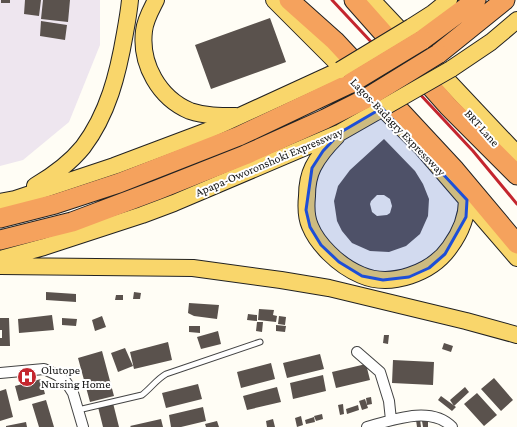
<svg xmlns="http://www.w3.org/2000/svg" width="517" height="427" viewBox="0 0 517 427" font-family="'Crimson Pro',serif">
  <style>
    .industrial { fill: #eee6ef }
    .building { fill: #5a524d; fill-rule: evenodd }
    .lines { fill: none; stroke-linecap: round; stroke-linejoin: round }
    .service-casing { stroke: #444; stroke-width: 7 }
    .minor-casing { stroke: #444; stroke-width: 12 }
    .primary-casing { stroke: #222; stroke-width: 18 }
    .motorway-casing { stroke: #222; stroke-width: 21 }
    .service { stroke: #fff; stroke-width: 5 }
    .minor { stroke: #fff; stroke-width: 10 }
    .primary { stroke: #f9d66b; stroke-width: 16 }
    .motorway { stroke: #f5a25d; stroke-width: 19 }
    .rail { stroke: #c4262e; stroke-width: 3 }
    .primary-bridge-casing { stroke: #222; stroke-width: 18; stroke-linecap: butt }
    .motorway-bridge-casing { stroke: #222; stroke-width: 21; stroke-linecap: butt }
    .primary-bridge { stroke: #f9d66b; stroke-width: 16 }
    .motorway-bridge { stroke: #f5a25d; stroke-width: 19 }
    .marked { fill: #1d4ed8; fill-opacity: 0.2; stroke: #1d4ed8; stroke-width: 3; stroke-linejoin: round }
    .labels { text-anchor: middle; stroke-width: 4; stroke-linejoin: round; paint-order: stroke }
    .street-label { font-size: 12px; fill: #111; stroke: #fff }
    .poi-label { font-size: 12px; fill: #111; stroke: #fff; text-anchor: start }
  </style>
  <rect width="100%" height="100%" fill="#fffdf5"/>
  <path class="industrial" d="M0,0H100V45L69,122L23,160L0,166Z"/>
  <path class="building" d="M1,0H10V3H1Z
    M25,0H41L39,16L24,14Z
    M43,0H70L68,22L41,19Z
    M270,18L286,62L211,89L195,45Z
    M41,21L67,25L65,40L40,36Z
    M384,139L415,171L423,184L429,199L428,216L420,234L406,246L389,252L370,251L352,243L342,231L337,221L334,201L338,186L350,170ZM377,195H384L390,199L392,206L390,213L387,215L377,216L372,212L370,204L371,201Z
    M46,292L76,294V302L46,300Z
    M134,292L141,293L140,299H133Z
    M116,295H123V300H115Z
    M189,303L219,305L217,319L194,316L188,313Z
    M259,309L274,310L273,315L277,316L276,322L258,320Z
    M248,314L257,315V321L247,320Z
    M52,315L54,330L19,333L18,319Z
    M102,316L106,327L95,331L92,320Z
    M279,316L286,317L285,325L278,324Z
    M0,318H9L10,346H0V338H2V330H0Z
    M62,318L77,319L76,326L62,325Z
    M257,322H263L262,332L256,331Z
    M276,325L286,326L285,332L276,331Z
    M189,326H200V333L189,332Z
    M218,331L221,344L201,349L197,337Z
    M384,335H389L388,344L383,343Z
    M168,342L172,360L134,369L130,352Z
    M444,343L453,346L451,352L442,349Z
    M125,348L133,366L118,372L111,353Z
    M102,351L114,396L90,402L78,358Z
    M320,354L324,369L287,378L283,363Z
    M393,360L434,362L433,385L392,383Z
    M271,363L275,379L241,388L237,372Z
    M366,364L370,380L336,388L332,372Z
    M323,375L326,391L293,399L290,383Z
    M494,378L513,400L501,411L481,389Z
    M41,379L45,394L19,401L15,386Z
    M198,384L202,399L166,408L162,393Z
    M277,387L281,402L247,410L243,396Z
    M465,387L469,392L454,406L450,400Z
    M6,389L13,417L0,421V391Z
    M477,393L497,415L484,426L464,404Z
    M441,396L456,407L452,411L438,400Z
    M371,397L372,404L367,405L366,398Z
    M365,399L368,408L362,410L359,401Z
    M46,400L54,427H39L32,404Z
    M113,403L119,427H103L98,407Z
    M343,404L344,414L340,415L338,405Z
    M358,405L359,410L347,414L346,409Z
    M203,407L206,421L181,427H171L169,415Z
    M322,414L323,419L316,421L314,416Z
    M301,416L303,425L297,427L295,418Z
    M314,417L315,422L306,424L305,420Z
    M161,419L163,427H131L130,426Z
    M273,419L275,427H267L266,421Z
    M420,419L421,427H417L416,420Z
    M428,420V427H423L422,421Z
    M217,421L219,427H206L205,424Z
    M26,422L27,427H6V426Z"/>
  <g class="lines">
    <defs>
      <path id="service" d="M78,410L142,395C151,388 157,379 166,374L260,342"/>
      <path id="minor" d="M357,352L380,372L389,401L391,420
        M0,373L44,369L57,375L66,382L73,393L83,427
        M367,427C392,420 431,405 452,427"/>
      <path id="primary" d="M156,0C151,10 145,20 144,31C140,64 159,98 190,111C205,116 220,116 236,116
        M274,0L423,149L517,258
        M372,0L517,154
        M411,27L433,13L449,0
        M451,69L491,42L517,20
        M337,136C328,145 319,155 313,167C309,175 307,187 307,196C306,206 306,217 310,226C314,236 322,246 329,253C338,262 349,270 361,275C391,288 432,273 450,247C461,232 467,218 467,200
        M35,186C52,176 70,163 83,147C108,114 118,74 125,33C127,22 129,11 130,0
        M0,202L15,199L114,166L207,131L340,70
        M0,259L44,247L142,215L174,203L341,132L376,112
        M0,266L193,268L281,280L329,288L466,321L517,335"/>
      <path id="motorway" d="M289,0L335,41L455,170L517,244
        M354,0L448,106L517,175
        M422,40L476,0
        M438,54L505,0
        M0,218L55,204L119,183L239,136L351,83
        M0,240L72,222L157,190L245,155L325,119L365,99"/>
    </defs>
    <use href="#service" class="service-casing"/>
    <use href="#minor" class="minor-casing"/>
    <use href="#primary" class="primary-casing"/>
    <use href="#motorway" class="motorway-casing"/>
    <use href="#service" class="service"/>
    <use href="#minor" class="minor"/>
    <use href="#primary" class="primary"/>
    <use href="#motorway" class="motorway"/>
    <path class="rail" d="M332,0L473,151L517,204"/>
    <defs>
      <path id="primary-bridge" d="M340,70L411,27
        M376,112L451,69"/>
      <path id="motorway-bridge" d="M351,83L422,40
        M365,99L438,54"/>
    </defs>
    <use href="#primary-bridge" class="primary-bridge-casing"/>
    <use href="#motorway-bridge" class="motorway-bridge-casing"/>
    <use href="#primary-bridge" class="primary-bridge"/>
    <use href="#motorway-bridge" class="motorway-bridge"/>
  </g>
  <path class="marked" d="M382,108L467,200L466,217L445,254L429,268L409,277L383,280L362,276L339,262L321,245L310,227L306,210L312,168L323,151L341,132Z"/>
  <defs>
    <symbol id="hospital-disc" viewBox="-11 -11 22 22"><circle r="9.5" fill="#c4262e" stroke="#fff"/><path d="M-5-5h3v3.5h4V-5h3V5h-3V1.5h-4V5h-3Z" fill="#fff"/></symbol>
  </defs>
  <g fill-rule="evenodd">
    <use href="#hospital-disc" x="16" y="366" width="22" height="22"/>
  </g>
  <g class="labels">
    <g class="street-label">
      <text transform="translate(398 127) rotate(46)" y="4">Lagos-Badagry Expressway</text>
      <text transform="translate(482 128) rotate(48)" y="4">BRT Lane</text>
      <text transform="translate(269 162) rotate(-23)" y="4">Apapa-Oworonshoki Expressway</text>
    </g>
    <g class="poi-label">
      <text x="41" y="374">Olutope<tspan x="41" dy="14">Nursing Home</tspan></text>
    </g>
  </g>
</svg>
